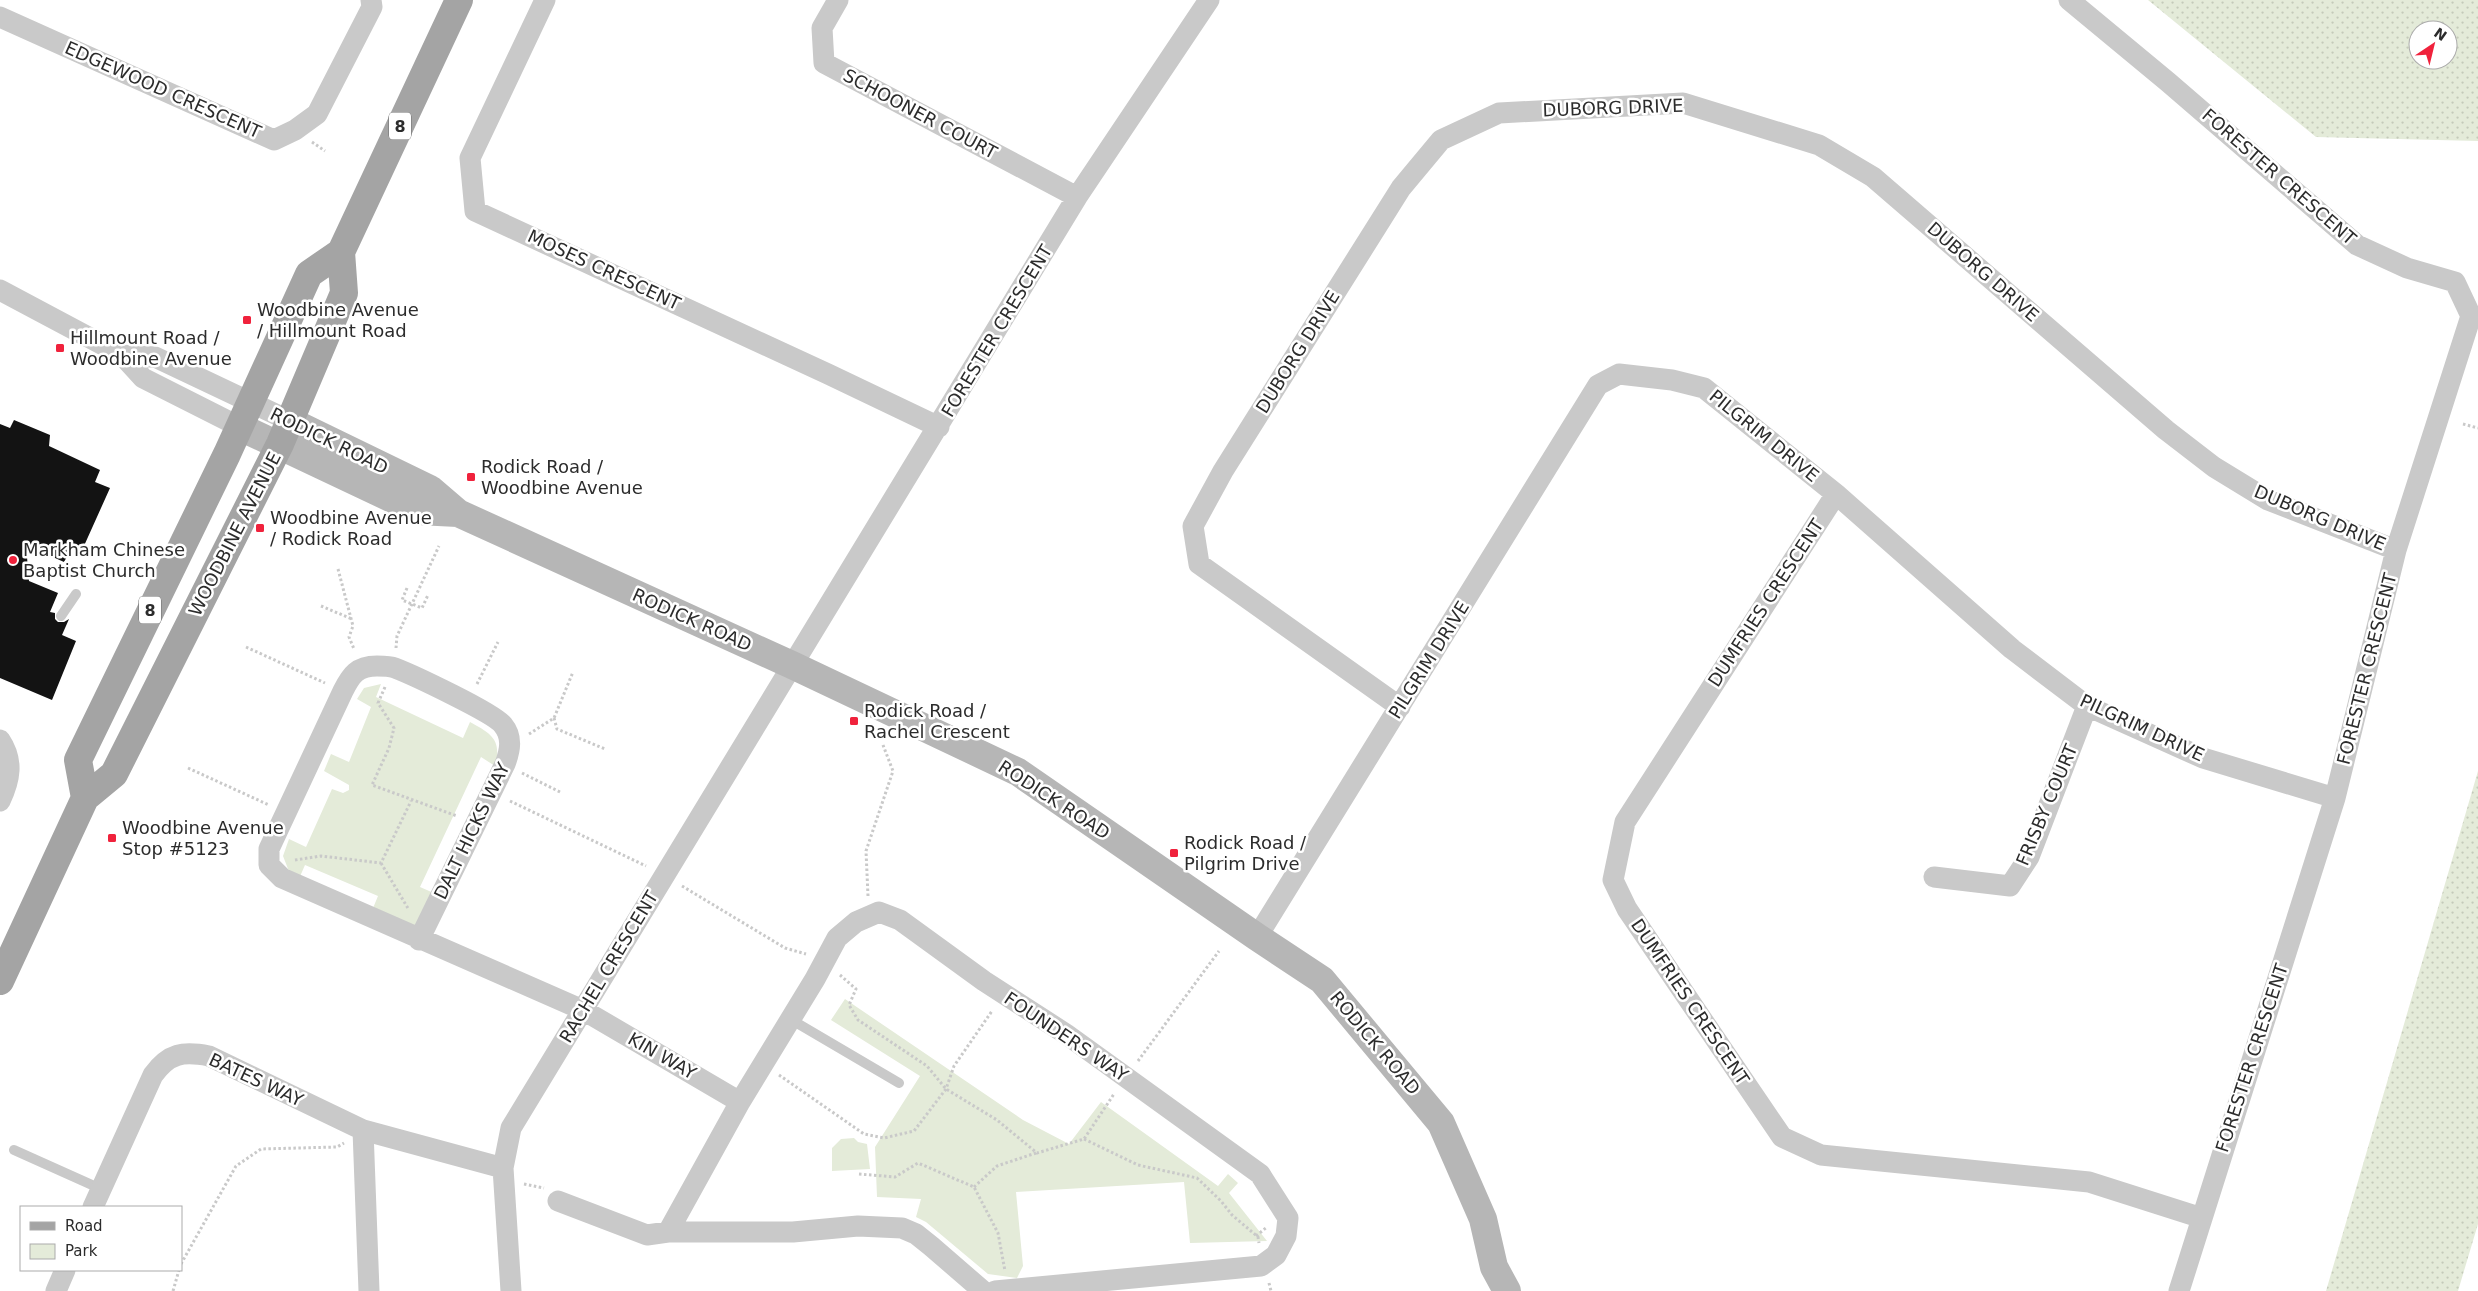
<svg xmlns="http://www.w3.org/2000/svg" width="2478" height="1291" viewBox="0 0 2478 1291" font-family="'DejaVu Sans',sans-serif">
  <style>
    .grass { fill: url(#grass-dots); fill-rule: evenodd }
    .green { fill: #e4ebd9 }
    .building { fill: #131313 }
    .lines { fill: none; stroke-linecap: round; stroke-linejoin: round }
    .path { stroke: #c9c9c9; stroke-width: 3; stroke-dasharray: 2.5 2.5; stroke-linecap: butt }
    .lane { stroke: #c9c9c9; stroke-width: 10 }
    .street { stroke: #c9c9c9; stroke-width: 21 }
    .secondary { stroke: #b6b6b6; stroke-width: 28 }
    .primary { stroke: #a4a4a4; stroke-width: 28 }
    .poi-dot { fill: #f0223c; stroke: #fff; stroke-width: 2 }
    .labels { text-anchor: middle; stroke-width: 5; stroke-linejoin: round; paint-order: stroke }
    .shield { fill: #fff; stroke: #6b6b6b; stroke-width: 1 }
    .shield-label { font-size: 16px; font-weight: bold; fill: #2c2c2c }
    .street-label { font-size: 18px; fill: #2c2c2c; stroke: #fff }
    .poi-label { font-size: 18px; fill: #2c2c2c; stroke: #fff; text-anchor: start }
  </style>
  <defs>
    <pattern id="grass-dots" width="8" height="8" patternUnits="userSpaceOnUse" patternTransform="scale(1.25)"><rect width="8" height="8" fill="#e4ebd9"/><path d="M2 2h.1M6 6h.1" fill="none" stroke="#c4caba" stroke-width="1.8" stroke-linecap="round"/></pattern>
  </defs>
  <rect width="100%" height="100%" fill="#fff"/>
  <path class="grass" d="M2148,0H2478V141L2316,137ZM2418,30H2448V60H2418Z
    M2478,771V1224L2458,1291H2326Z"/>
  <path class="green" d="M381,684L376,697L463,738L470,722C492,734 502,740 495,766L481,757L420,887L436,894L414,931L371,913L378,896L305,865L298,881L290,874L283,856L289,839L306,847L332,789L343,793L349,790V785L324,771L331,754L349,762L371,707L357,699L364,688Z
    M845,999L1023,1120L1069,1144L1101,1102L1218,1186L1228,1174L1238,1183L1229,1193L1267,1241L1190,1243L1184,1182L1016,1192L1023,1266L1017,1278L988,1274L926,1222L916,1217L921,1199L877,1197L875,1147L920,1076L831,1020Z
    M854,1138L858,1142L867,1144L870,1169L832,1171V1148L841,1139Z"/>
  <path class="building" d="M14,420L50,435L49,446L100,470L95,482L110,488L79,557L69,553L64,562L26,545L29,581L58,593L50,612L55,613V619L58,622H64L69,619L62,635L76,641L52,700L0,678V424L10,428Z"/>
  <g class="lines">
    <path class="path" d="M312,142L325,151
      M2463,424L2478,428
      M338,569L353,626L349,637L354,649
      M407,588L402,600L422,608L428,595
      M321,606L352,619
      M246,647L325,683
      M396,648L397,636L439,546
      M477,684L498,642
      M385,687L378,703L394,728L389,748L372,785L457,816
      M554,718L557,729L605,749
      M529,734L554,718L573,672
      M188,768L269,805
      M522,773L562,793
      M510,801L646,866
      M295,860L321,856L381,863L411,801
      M381,863L409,910
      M682,886L785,948L806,954
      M868,896L866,851L893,771L883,745
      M840,975L856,989L849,1005L858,1020L927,1066L946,1089L997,1120L1037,1153L1084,1139L1114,1094
      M1138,1061L1219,951
      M779,1075L864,1134L884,1138L914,1131L946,1089L954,1066L992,1011
      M1084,1139L1138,1165L1197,1178L1221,1201L1232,1215L1258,1237L1259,1243
      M859,1174L895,1177L918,1163L974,1187L998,1233L1005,1271
      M524,1184L544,1188
      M974,1187L997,1166L1036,1153
      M1256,1236L1267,1227
      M181,1264L236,1166L261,1149L337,1147L344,1143
      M1269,1283L1271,1291
      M173,1291L179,1270"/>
    <path class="lane" d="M61,616L76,594
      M790,1019L899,1083
      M14,1150L101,1189"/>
    <path class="street" d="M545,0L470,158L475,211L828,374L939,427
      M838,0L822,28L824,63L1077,197
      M2069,0L2168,82L2357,245L2407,268L2455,282L2471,316L2396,550L2335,798L2179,1291
      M0,17L274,140L295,130L317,114L372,7L371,0
      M0,290L122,355L143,378L240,427
      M122,355L155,357L290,421
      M1836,494L1625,822L1613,880L1627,909L1782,1137L1821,1155L2089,1182L2202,1218
      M1400,707L1199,564L1193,526L1223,471L1401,188L1441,140L1499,113L1683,103L1819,145L1873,177L2166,430L2214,467L2268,500L2396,550
      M0,740C14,761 10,780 0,801
      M1934,877L2010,886L2029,857L2087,706
      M1257,937L1598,385L1619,374L1672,380L1704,388L1836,494L2012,649L2087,706L2203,758L2335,798
      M419,940L505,764C510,751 513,737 503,725C494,713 413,675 395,668C390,666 382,666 377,666C357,666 351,675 343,691L269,849V865L282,878L583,1010L740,1102
      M363,1130L369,1291
      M558,1201L647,1235L668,1232H793L858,1226L902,1228L916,1234L931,1246L983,1291
      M93,1207L153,1075C169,1053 183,1051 209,1056L363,1130L503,1168
      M668,1232L740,1102L815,979L837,938L856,922L879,912L900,920L984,981L1066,1034L1260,1174L1288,1218L1286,1236L1276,1255L1261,1266L995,1291
      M56,1291L65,1270
      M511,1291L503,1168L511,1128L1077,197L1209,0"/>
    <path class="secondary" d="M290,421L430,489L458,513L792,665L1018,772L1257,937L1322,980L1441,1123L1483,1219L1494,1267L1507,1291
      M240,427L418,511L458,513"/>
    <path class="primary" d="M85,798L78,760L227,454L309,274L341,252
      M0,981L85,798L114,774L280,444L344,293L341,252L459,0"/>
  </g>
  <g class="poi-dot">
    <rect x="242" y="315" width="10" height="10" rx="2.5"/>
    <rect x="55" y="343" width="10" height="10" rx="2.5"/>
    <rect x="466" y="472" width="10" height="10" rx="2.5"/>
    <rect x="255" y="523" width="10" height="10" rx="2.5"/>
    <circle cx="13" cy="560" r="5"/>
    <rect x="849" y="716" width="10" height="10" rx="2.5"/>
    <rect x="107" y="833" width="10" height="10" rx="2.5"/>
    <rect x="1169" y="848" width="10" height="10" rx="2.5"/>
  </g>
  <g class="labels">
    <g class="shield">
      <rect x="389" y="112.5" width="22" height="27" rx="4"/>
      <rect x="139" y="596.5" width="22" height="27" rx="4"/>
    </g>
    <g class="shield-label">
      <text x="400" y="132">8</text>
      <text x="150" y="616">8</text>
    </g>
    <g class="street-label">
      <text transform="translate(163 90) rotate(24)" y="6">EDGEWOOD CRESCENT</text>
      <text transform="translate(1613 108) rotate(-2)" y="6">DUBORG DRIVE</text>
      <text transform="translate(920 114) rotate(28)" y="6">SCHOONER COURT</text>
      <text transform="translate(2279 177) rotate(41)" y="6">FORESTER CRESCENT</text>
      <text transform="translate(604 270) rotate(25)" y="6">MOSES CRESCENT</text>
      <text transform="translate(1983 272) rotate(41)" y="6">DUBORG DRIVE</text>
      <text transform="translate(997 331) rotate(-59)" y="6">FORESTER CRESCENT</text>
      <text transform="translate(1298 352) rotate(-58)" y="6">DUBORG DRIVE</text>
      <text transform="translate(1764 436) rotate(39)" y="6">PILGRIM DRIVE</text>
      <text transform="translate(329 441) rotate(26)" y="6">RODICK ROAD</text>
      <text transform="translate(2320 518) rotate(23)" y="6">DUBORG DRIVE</text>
      <text transform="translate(235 534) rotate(-63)" y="6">WOODBINE AVENUE</text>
      <text transform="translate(1766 603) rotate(-57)" y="6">DUMFRIES CRESCENT</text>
      <text transform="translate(692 620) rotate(24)" y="6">RODICK ROAD</text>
      <text transform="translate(1429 660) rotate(-58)" y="6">PILGRIM DRIVE</text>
      <text transform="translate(2367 669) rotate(-76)" y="6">FORESTER CRESCENT</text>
      <text transform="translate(2142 728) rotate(25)" y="6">PILGRIM DRIVE</text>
      <text transform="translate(1054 800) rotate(33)" y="6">RODICK ROAD</text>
      <text transform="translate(2047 805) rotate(-67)" y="6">FRISBY COURT</text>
      <text transform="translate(472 831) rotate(-64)" y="6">DALT HICKS WAY</text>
      <text transform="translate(609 967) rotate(-59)" y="6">RACHEL CRESCENT</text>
      <text transform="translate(1690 1002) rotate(56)" y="6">DUMFRIES CRESCENT</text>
      <text transform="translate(1066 1037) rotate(34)" y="6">FOUNDERS WAY</text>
      <text transform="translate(1375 1043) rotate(50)" y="6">RODICK ROAD</text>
      <text transform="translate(662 1056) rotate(30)" y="6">KIN WAY</text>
      <text transform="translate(2252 1058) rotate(-72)" y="6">FORESTER CRESCENT</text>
      <text transform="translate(256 1080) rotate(25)" y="6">BATES WAY</text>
    </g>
    <g class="poi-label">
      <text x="257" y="316">Woodbine Avenue<tspan x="257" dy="21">/ Hillmount Road</tspan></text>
      <text x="70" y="344">Hillmount Road /<tspan x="70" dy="21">Woodbine Avenue</tspan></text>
      <text x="481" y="473">Rodick Road /<tspan x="481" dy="21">Woodbine Avenue</tspan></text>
      <text x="270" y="524">Woodbine Avenue<tspan x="270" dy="21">/ Rodick Road</tspan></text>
      <text x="23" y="556">Markham Chinese<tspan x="23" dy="21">Baptist Church</tspan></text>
      <text x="864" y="717">Rodick Road /<tspan x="864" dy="21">Rachel Crescent</tspan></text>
      <text x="122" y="834">Woodbine Avenue<tspan x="122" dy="21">Stop #5123</tspan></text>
      <text x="1184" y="849">Rodick Road /<tspan x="1184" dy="21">Pilgrim Drive</tspan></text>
    </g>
  </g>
  <rect x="20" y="1206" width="162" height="65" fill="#ffffff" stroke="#ababab"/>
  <rect x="30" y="1222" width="25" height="8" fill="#a4a4a4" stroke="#ababab"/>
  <text x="65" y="1231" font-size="15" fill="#2c2c2c">Road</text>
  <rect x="30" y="1244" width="25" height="15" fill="#e4ebd9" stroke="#ababab"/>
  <text x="65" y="1256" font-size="15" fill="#2c2c2c">Park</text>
  <g transform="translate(2433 45) rotate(35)"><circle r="24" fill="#ffffff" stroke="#ababab"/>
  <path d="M0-4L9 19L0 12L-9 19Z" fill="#f0223c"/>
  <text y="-8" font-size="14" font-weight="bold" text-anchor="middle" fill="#2c2c2c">N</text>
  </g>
</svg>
